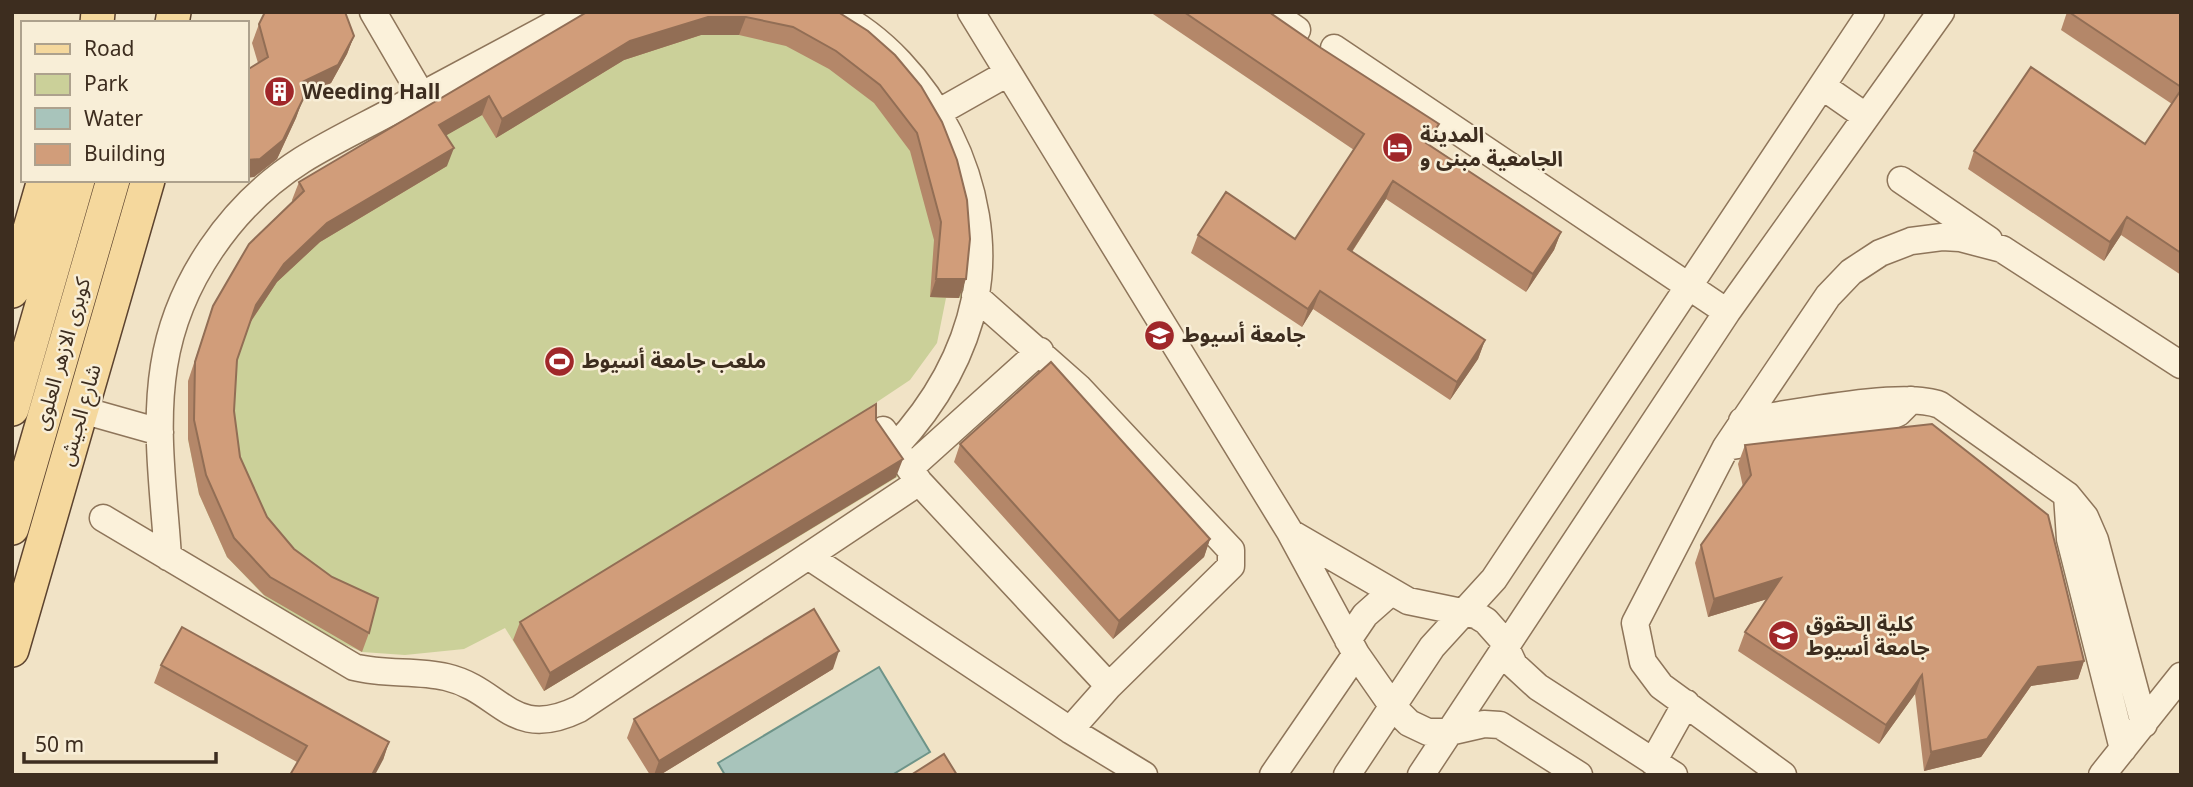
<svg xmlns="http://www.w3.org/2000/svg" width="2193" height="787" viewBox="0 0 2193 787" font-family="Georgia,'Noto Sans Arabic',serif">
  <style>
    .green { fill: #cbd099 }
    .water { fill: #a8c4bb; stroke: #6e9489; stroke-width: 2 }
    .lines { fill: none; stroke-linecap: round; stroke-linejoin: round }
    .minor-casing { stroke: #8e755a; stroke-width: 29 }
    .major-casing { stroke: #5c432f; stroke-width: 36 }
    .minor { stroke: #fbf1da; stroke-width: 26 }
    .major { stroke: #f5d89d; stroke-width: 33 }
    .wall { fill: #b48769 }
    .shaded-wall { fill: #926e55 }
    .building { fill: #d19d7a; stroke: #926e55; stroke-width: 2 }
    .labels { text-anchor: middle; stroke-width: 5; stroke-linejoin: round; paint-order: stroke }
    .poi-label { font-size: 21px; font-weight: bold; fill: #3d2d1f; stroke: #f8eed7; text-anchor: start }
    .street-label { font-size: 21px; fill: #3d2d1f; stroke: #f8eed7 }
  </style>
  <rect width="100%" height="100%" fill="#f1e3c6"/>
  <path class="green" d="M784,12L960,183L965,298H946L937,343L910,380L865,410L904,473L544,691L505,628L464,649L405,655L362,652L316,632L273,605L227,557L199,494L188,439L297,210L292,200L599,20Z"/>
  <path class="water" d="M879,667L930,752L892,775H725L718,763Z"/>
  <g class="lines">
    <defs>
      <path id="minor" d="M373,12L422,96
        M833,12C931,61 997,191 975,299C963,357 935,404 895,447
        M971,12L1290,532L1356,654L1393,707L1409,723L1428,732H1449L1484,724L1500,725L1579,775
        M1271,12L1297,30
        M1334,48L1727,312
        M1822,86L1865,116
        M939,112L1008,73
        M1901,180L1989,240
        M975,296L1078,387L1231,550V566L1109,686L1070,730
        M82,410L160,432
        M1742,421C1786,415 1903,390 1940,405L2067,495L2085,517L2095,540L2144,724
        M883,430L919,482L1109,686
        M1726,447L1881,421L1898,413L1911,400
        M910,468L1040,351
        M2067,495L2070,539L2123,749
        M103,518L354,667C385,675 416,670 446,677C502,690 511,742 579,709L919,482
        M1291,533L1408,601L1476,615L1486,621L1502,639L1514,665L1538,687L1674,775
        M808,556L1070,730L1144,775
        M168,557C164,494 154,429 164,366C177,283 231,205 302,160C336,139 373,122 409,102C465,72 521,42 577,12
        M1348,640L1365,615L1391,592
        M1653,762L1686,703
        M1273,775L1356,654
        M1347,775L1432,647L1494,579L1871,12
        M1421,775L1727,312L1941,12
        M1783,775L1661,686L1643,662L1635,623L1726,447L1828,296L1851,272L1880,253L1911,241L1942,237L1960,238L2002,249L2181,365
        M2102,775L2181,676"/>
      <path id="major" d="M97,23L98,12
        M172,23L174,12
        M12,291L44,180
        M12,409L78,180
        M12,528L113,180
        M12,650L148,180"/>
    </defs>
    <use href="#minor" class="minor-casing"/>
    <use href="#major" class="major-casing"/>
    <use href="#minor" class="minor"/>
    <use href="#major" class="major"/>
  </g>
  <path class="wall" d="M587,12H838L921,86L959,298L930,297L934,240L910,151L874,103L829,69L786,46L739,35H701L624,60L496,138L482,115L446,135L447,166L320,242L277,282L250,323L237,360L234,411L240,457L267,517L294,549L369,633L362,652L264,595L227,557L199,494L188,439V381L213,306L293,202L292,200L299,182Z
    M1150,12H1269L1432,142L1430,145L1561,232L1554,250L1526,292L1386,199L1352,252L1485,340L1478,359L1450,400L1313,309L1302,327L1191,253L1198,235L1295,239L1354,150Z
    M2067,12H2181V275L2121,235L2104,261L1968,169L1974,151L2145,144L2172,104L2061,30Z
    M259,24L354,36L347,54L331,83L303,97L296,118L277,159L254,177L258,63L252,43Z
    M876,420L896,477L544,691L513,640L520,622Z
    M960,444L1210,539L1204,557L1113,639L954,462Z
    M1745,445L2084,661L2078,679L2031,686L1981,757L1924,771L1915,694L1879,744L1738,651L1745,632L1767,599L1708,617L1695,563L1701,545L1743,487L1738,464Z
    M161,665L389,742L383,760L297,762L154,683Z
    M833,669L660,775H650L627,738L634,719Z"/>
  <path class="shaded-wall" d="M708,17H746L739,35H701L624,60L496,138L502,119L630,41Z
    M354,36L347,54L331,83L295,100L302,82Z
    M489,96L482,115L433,143L439,125Z
    M303,99L296,118L277,159L254,177L247,178V160Z
    M1439,124L1432,142L1420,161L1426,143Z
    M454,148L447,166L320,242L277,282L249,324L256,305L284,264L327,223Z
    M1393,181L1386,199L1341,268L1348,249Z
    M2127,217L2121,235L2104,261L2110,242Z
    M1561,232L1554,250L1526,292L1533,274Z
    M936,279H966L959,298L930,297Z
    M1320,291L1313,309L1302,327L1308,309Z
    M1485,340L1478,359L1450,400L1457,382Z
    M903,459L896,477L544,691L550,673Z
    M1210,539L1204,557L1113,639L1119,621Z
    M1781,578L1774,597L1708,617L1714,599Z
    M839,651L833,669L660,775H654L659,761Z
    M2084,661L2078,679L2031,686L1981,757L1924,771L1931,752L2038,667Z
    M1922,675L1915,694L1879,744L1886,725Z
    M389,742L383,760L375,775H372Z"/>
  <path class="building" d="M265,12H345L354,36L338,65L302,82L303,99L283,140L260,159L247,160V70L268,57L259,24Z
    M587,12H838L868,31L895,55L921,86L942,122L957,160L967,200L970,239L966,279H936L941,222L917,133L880,85L836,51L793,27L746,17H708L630,41L502,119L489,96L439,125L454,148L327,223L284,264L256,305L237,360L234,411L240,457L267,517L294,549L332,577L378,598L369,633L270,577L234,538L206,475L194,420L195,362L213,306L249,244L304,191L299,182Z
    M1184,12H1269L1321,48L1439,124L1426,143L1561,232L1533,274L1393,181L1348,249L1485,340L1457,382L1320,291L1308,309L1198,235L1226,192L1295,239L1364,134Z
    M2069,12H2181V87Z
    M2031,67L2145,144L2181,90V253L2127,217L2110,242L1974,151Z
    M1051,362L1210,539L1119,621L960,444Z
    M876,404V420L903,459L550,673L520,622Z
    M1932,424L2048,515L2084,661L2038,667L1987,739L1931,752L1922,675L1886,725L1745,632L1781,578L1714,599L1701,545L1751,475L1745,445Z
    M814,609L839,651L659,761L634,719Z
    M182,627L389,742L372,775H290L307,746L161,665Z
    M944,754L957,775H911Z"/>
  <defs>
    <symbol id="building-disc" viewBox="-11 -11 22 22"><circle r="9.5" fill="#a0272a" stroke="#f8eed7"/><path d="M-4-6H4V6H1V3H-1V6H-4ZM-2.5-4.3h1.7v1.8h-1.7ZM.8-4.3h1.7v1.8H.8ZM-2.5-1h1.7V.8h-1.7ZM.8-1h1.7V.8H.8Z" fill="#fff"/></symbol>
    <symbol id="hotel-disc" viewBox="-11 -11 22 22"><circle r="9.5" fill="#a0272a" stroke="#f8eed7"/><path d="M-6-4.5h1.5V1H6V5H4.5V3h-9V5H-6ZM-4 0a1.8 1.8 0 1 1 3.6 0ZM.5 0V-2.5h3Q6-2.5 6 0Z" fill="#fff"/></symbol>
    <symbol id="university-disc" viewBox="-11 -11 22 22"><circle r="9.5" fill="#a0272a" stroke="#f8eed7"/><path d="M0-5L7-2L0 1L-7-2ZM-4 1L0 2.5L4 1V4Q0 6-4 4Z" fill="#fff"/></symbol>
    <symbol id="stadium-disc" viewBox="-11 -11 22 22"><circle r="9.5" fill="#a0272a" stroke="#f8eed7"/><path d="M0-5a6.5 5 0 1 0 0 10a6.5 5 0 1 0 0-10ZM-3.5-1.8h7v3.6h-7Z" fill="#fff"/></symbol>
  </defs>
  <g fill-rule="evenodd">
    <use href="#building-disc" x="262" y="74" width="35" height="35"/>
    <use href="#hotel-disc" x="1380" y="130" width="35" height="35"/>
    <use href="#university-disc" x="1142" y="318" width="35" height="35"/>
    <use href="#stadium-disc" x="542" y="344" width="35" height="35"/>
    <use href="#university-disc" x="1766" y="618" width="35" height="35"/>
  </g>
  <g class="labels">
    <g class="poi-label">
      <text x="302" y="99">Weeding Hall</text>
      <text x="1420" y="142">المدينة<tspan x="1420" dy="24">الجامعية مبنى و</tspan></text>
      <text x="1182" y="342">جامعة أسيوط</text>
      <text x="582" y="368">ملعب جامعة أسيوط</text>
      <text x="1806" y="631">كلية الحقوق<tspan x="1806" dy="24">جامعة أسيوط</tspan></text>
    </g>
    <g class="street-label">
      <text transform="translate(62 354) rotate(-74)" y="7">كوبرى الازهر العلوى</text>
      <text transform="translate(80 415) rotate(-74)" y="7">شارع الجيش</text>
    </g>
  </g>
  <rect width="2193" height="787" fill="none" stroke="#3d2d1f" stroke-width="28"/>
  <rect x="21" y="21" width="228" height="161" fill="#f8eed7" stroke="#ada18d" stroke-width="2"/>
  <rect x="35" y="44" width="35" height="10" fill="#f5d89d" stroke="#ada18d" stroke-width="2"/>
  <text x="84" y="56" font-size="21" fill="#3d2d1f">Road</text>
  <rect x="35" y="74" width="35" height="21" fill="#cbd099" stroke="#ada18d" stroke-width="2"/>
  <text x="84" y="91" font-size="21" fill="#3d2d1f">Park</text>
  <rect x="35" y="108" width="35" height="21" fill="#a8c4bb" stroke="#ada18d" stroke-width="2"/>
  <text x="84" y="126" font-size="21" fill="#3d2d1f">Water</text>
  <rect x="35" y="144" width="35" height="21" fill="#d19d7a" stroke="#ada18d" stroke-width="2"/>
  <text x="84" y="161" font-size="21" fill="#3d2d1f">Building</text>
  <path d="M24 752v10h192v-10" fill="none" stroke="#3d2d1f" stroke-width="3.5"/>
  <text x="35" y="752" font-size="21" fill="#3d2d1f" stroke="#f8eed7" stroke-width="5" paint-order="stroke">50 m</text>
</svg>
